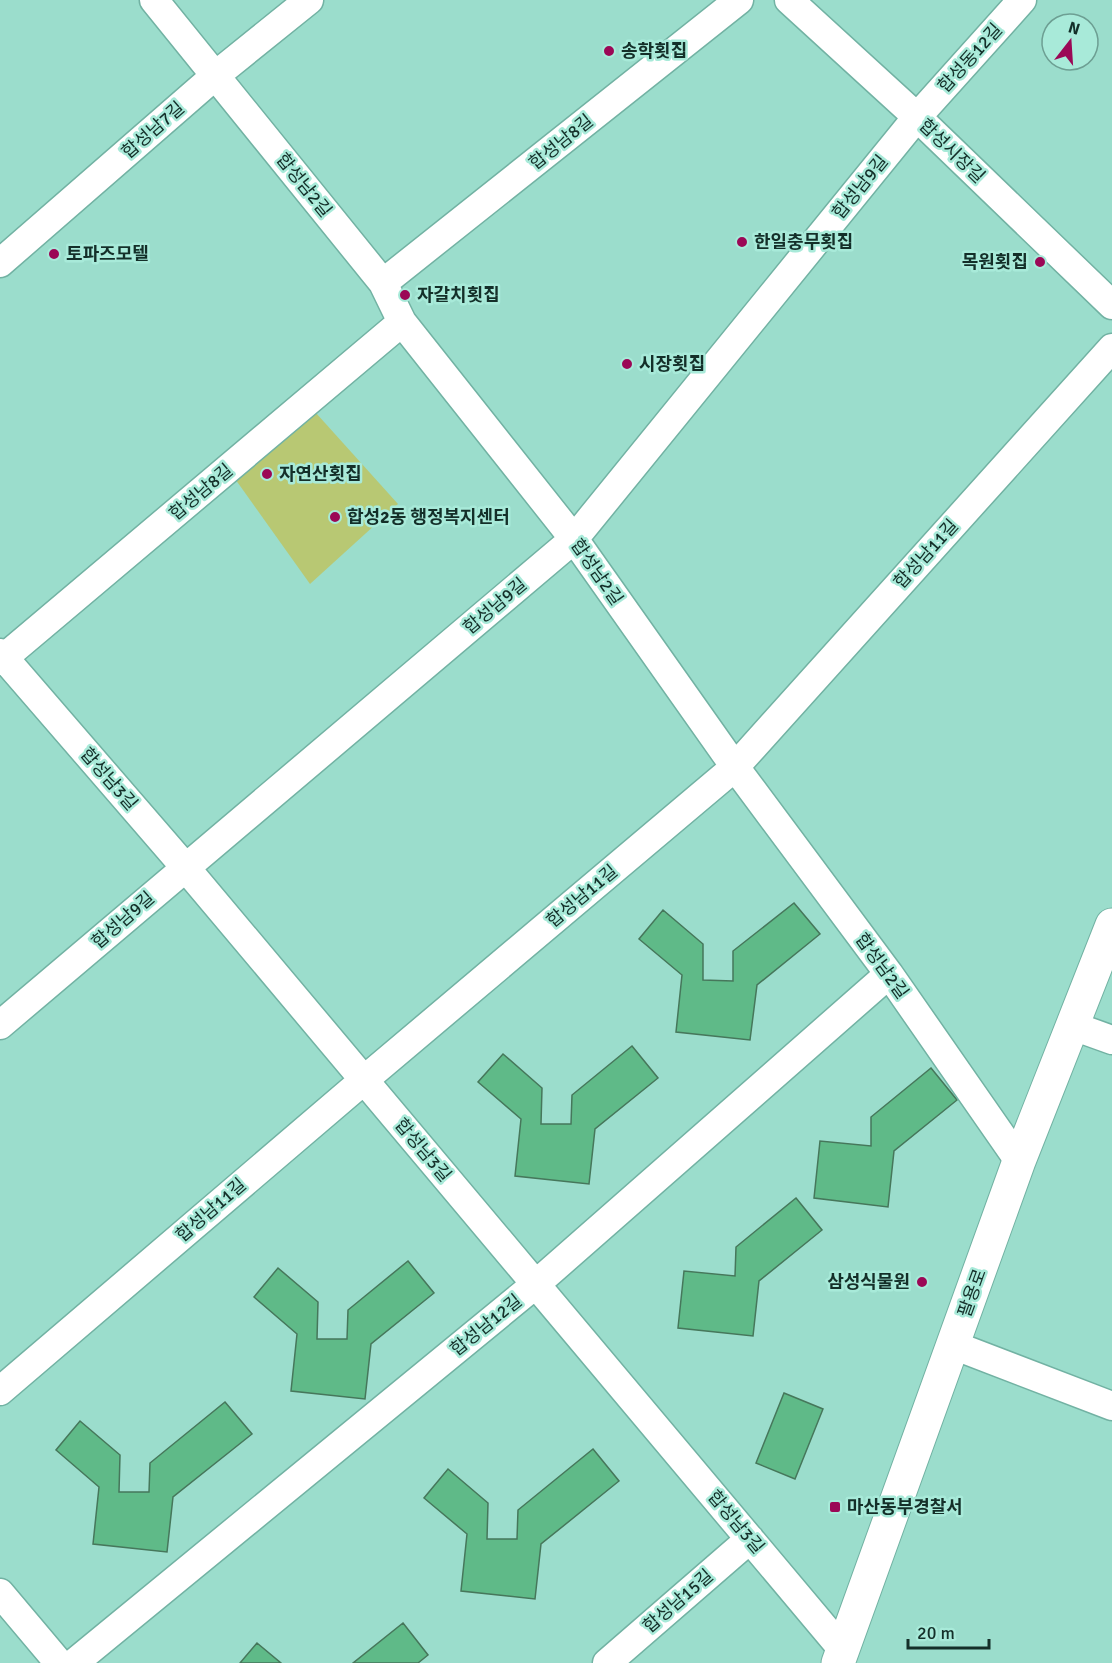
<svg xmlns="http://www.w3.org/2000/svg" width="1112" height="1663" viewBox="0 0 1112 1663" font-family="Signika,'Noto Sans KR',sans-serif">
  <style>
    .green { fill: #b8c873 }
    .building { fill: #5fba88; stroke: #46775b; stroke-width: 1.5 }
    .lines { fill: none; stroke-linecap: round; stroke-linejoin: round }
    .minor-casing { stroke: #72b2a3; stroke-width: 31 }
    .secondary-casing { stroke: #72b2a3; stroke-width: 35 }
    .minor { stroke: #fff; stroke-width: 28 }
    .secondary { stroke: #fff; stroke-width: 33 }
    .poi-dot { fill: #9b0856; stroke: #a8ead9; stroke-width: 2 }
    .labels { text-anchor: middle; stroke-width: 5; stroke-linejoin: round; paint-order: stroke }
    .poi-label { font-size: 18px; font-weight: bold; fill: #142f29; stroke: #a8ead9; text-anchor: start }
    .street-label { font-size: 18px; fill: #142f29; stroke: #a8ead9 }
  </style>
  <rect width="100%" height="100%" fill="#9bddcc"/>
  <path class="green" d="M307,403L398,504L310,584L228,469Z"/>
  <path class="building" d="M794,903L820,934L757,985L750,1040L676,1032L682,975L639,939L663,910L703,944V980L733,981V951Z
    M632,1046L658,1078L595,1129L589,1184L515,1176L521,1119L478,1082L503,1054L542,1088L541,1124H571L572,1095Z
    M931,1068L957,1100L894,1151L888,1207L814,1198L820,1141L871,1146V1117Z
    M796,1198L822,1230L759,1281L753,1336L678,1328L684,1271L735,1276L736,1247Z
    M408,1261L434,1293L371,1344L365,1399L291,1391L297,1334L254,1297L278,1268L318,1302L317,1339H347L348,1310Z
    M784,1393L823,1409L795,1479L756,1463Z
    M225,1402L252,1434L173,1497L167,1552L93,1544L99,1487L56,1450L80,1421L120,1455L119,1492H149L150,1463Z
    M593,1449L619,1481L541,1544L535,1599L461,1591L467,1534L424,1498L448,1469L488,1503L487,1539H517L518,1510Z
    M403,1623L428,1655L418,1663H353Z
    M257,1643L281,1663H240Z"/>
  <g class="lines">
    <defs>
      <path id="minor" d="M154,0L383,283L402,322L574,539L735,767L889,974L1019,1161
        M789,0L917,117L1112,305
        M0,263L216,75L309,0
        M383,283L739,0
        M0,653L185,867L843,1650
        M0,661L402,322
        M0,1025L574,539L917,117L1022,0
        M1073,1026L1112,1040
        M953,1345L1112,1406
        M0,1391L364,1080L735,767L1112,348
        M0,1593L59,1663
        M74,1663L536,1284L889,974
        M607,1663L750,1539"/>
      <path id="secondary" d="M838,1663L1019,1161L1112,925"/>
    </defs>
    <use href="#minor" class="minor-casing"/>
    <use href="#secondary" class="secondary-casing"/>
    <use href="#minor" class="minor"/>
    <use href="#secondary" class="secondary"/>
  </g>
  <g class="poi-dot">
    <circle cx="609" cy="51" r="6"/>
    <circle cx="742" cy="242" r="6"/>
    <circle cx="54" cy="254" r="6"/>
    <circle cx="1040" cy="262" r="6"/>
    <circle cx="405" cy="295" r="6"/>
    <circle cx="627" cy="364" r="6"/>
    <circle cx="267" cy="474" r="6"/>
    <circle cx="335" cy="517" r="6"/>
    <circle cx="922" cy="1282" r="6"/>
    <rect x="829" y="1501" width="12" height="12" rx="3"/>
  </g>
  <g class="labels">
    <g class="poi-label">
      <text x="621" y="57">송학횟집</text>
      <text x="754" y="248">한일충무횟집</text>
      <text x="66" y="260">토파즈모텔</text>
      <text x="1028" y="268" text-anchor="end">목원횟집</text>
      <text x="417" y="301">자갈치횟집</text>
      <text x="639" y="370">시장횟집</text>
      <text x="279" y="480">자연산횟집</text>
      <text x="347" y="523">합성2동 행정복지센터</text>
      <text x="910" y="1288" text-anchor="end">삼성식물원</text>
      <text x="847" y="1513">마산동부경찰서</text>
    </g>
    <g class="street-label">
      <text transform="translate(970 58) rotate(-48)" y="6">합성동12길</text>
      <text transform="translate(153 130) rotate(-41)" y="6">합성남7길</text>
      <text transform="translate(561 142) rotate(-39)" y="6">합성남8길</text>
      <text transform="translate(952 151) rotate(44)" y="6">합성시장길</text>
      <text transform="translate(304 185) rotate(51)" y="6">합성남2길</text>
      <text transform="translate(860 187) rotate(-51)" y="6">합성남9길</text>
      <text transform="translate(201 492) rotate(-40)" y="6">합성남8길</text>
      <text transform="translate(926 554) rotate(-48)" y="6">합성남11길</text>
      <text transform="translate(597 572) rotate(55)" y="6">합성남2길</text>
      <text transform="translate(495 606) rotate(-40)" y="6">합성남9길</text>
      <text transform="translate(109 779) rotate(49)" y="6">합성남3길</text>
      <text transform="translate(582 896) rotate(-40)" y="6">합성남11길</text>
      <text transform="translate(123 920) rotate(-41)" y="6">합성남9길</text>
      <text transform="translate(882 966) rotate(54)" y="6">합성남2길</text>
      <text transform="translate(423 1150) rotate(50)" y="6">합성남3길</text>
      <text transform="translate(211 1210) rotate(-41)" y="6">합성남11길</text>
      <text transform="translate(972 1293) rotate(-70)" y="6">팔용로</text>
      <text transform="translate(486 1325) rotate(-39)" y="6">합성남12길</text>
      <text transform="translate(736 1522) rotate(50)" y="6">합성남3길</text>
      <text transform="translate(678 1601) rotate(-41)" y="6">합성남15길</text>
    </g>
  </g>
  <g transform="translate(1070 42) rotate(17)"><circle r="28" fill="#a8ead9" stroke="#6d9f93" stroke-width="1.5"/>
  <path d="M0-4.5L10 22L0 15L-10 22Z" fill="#9b0856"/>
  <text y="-9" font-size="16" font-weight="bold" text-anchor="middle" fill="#142f29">N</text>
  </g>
  <path d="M908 1639v9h81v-9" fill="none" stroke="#142f29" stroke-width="3"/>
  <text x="917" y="1639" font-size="18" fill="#142f29" stroke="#a8ead9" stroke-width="4.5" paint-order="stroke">20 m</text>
</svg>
